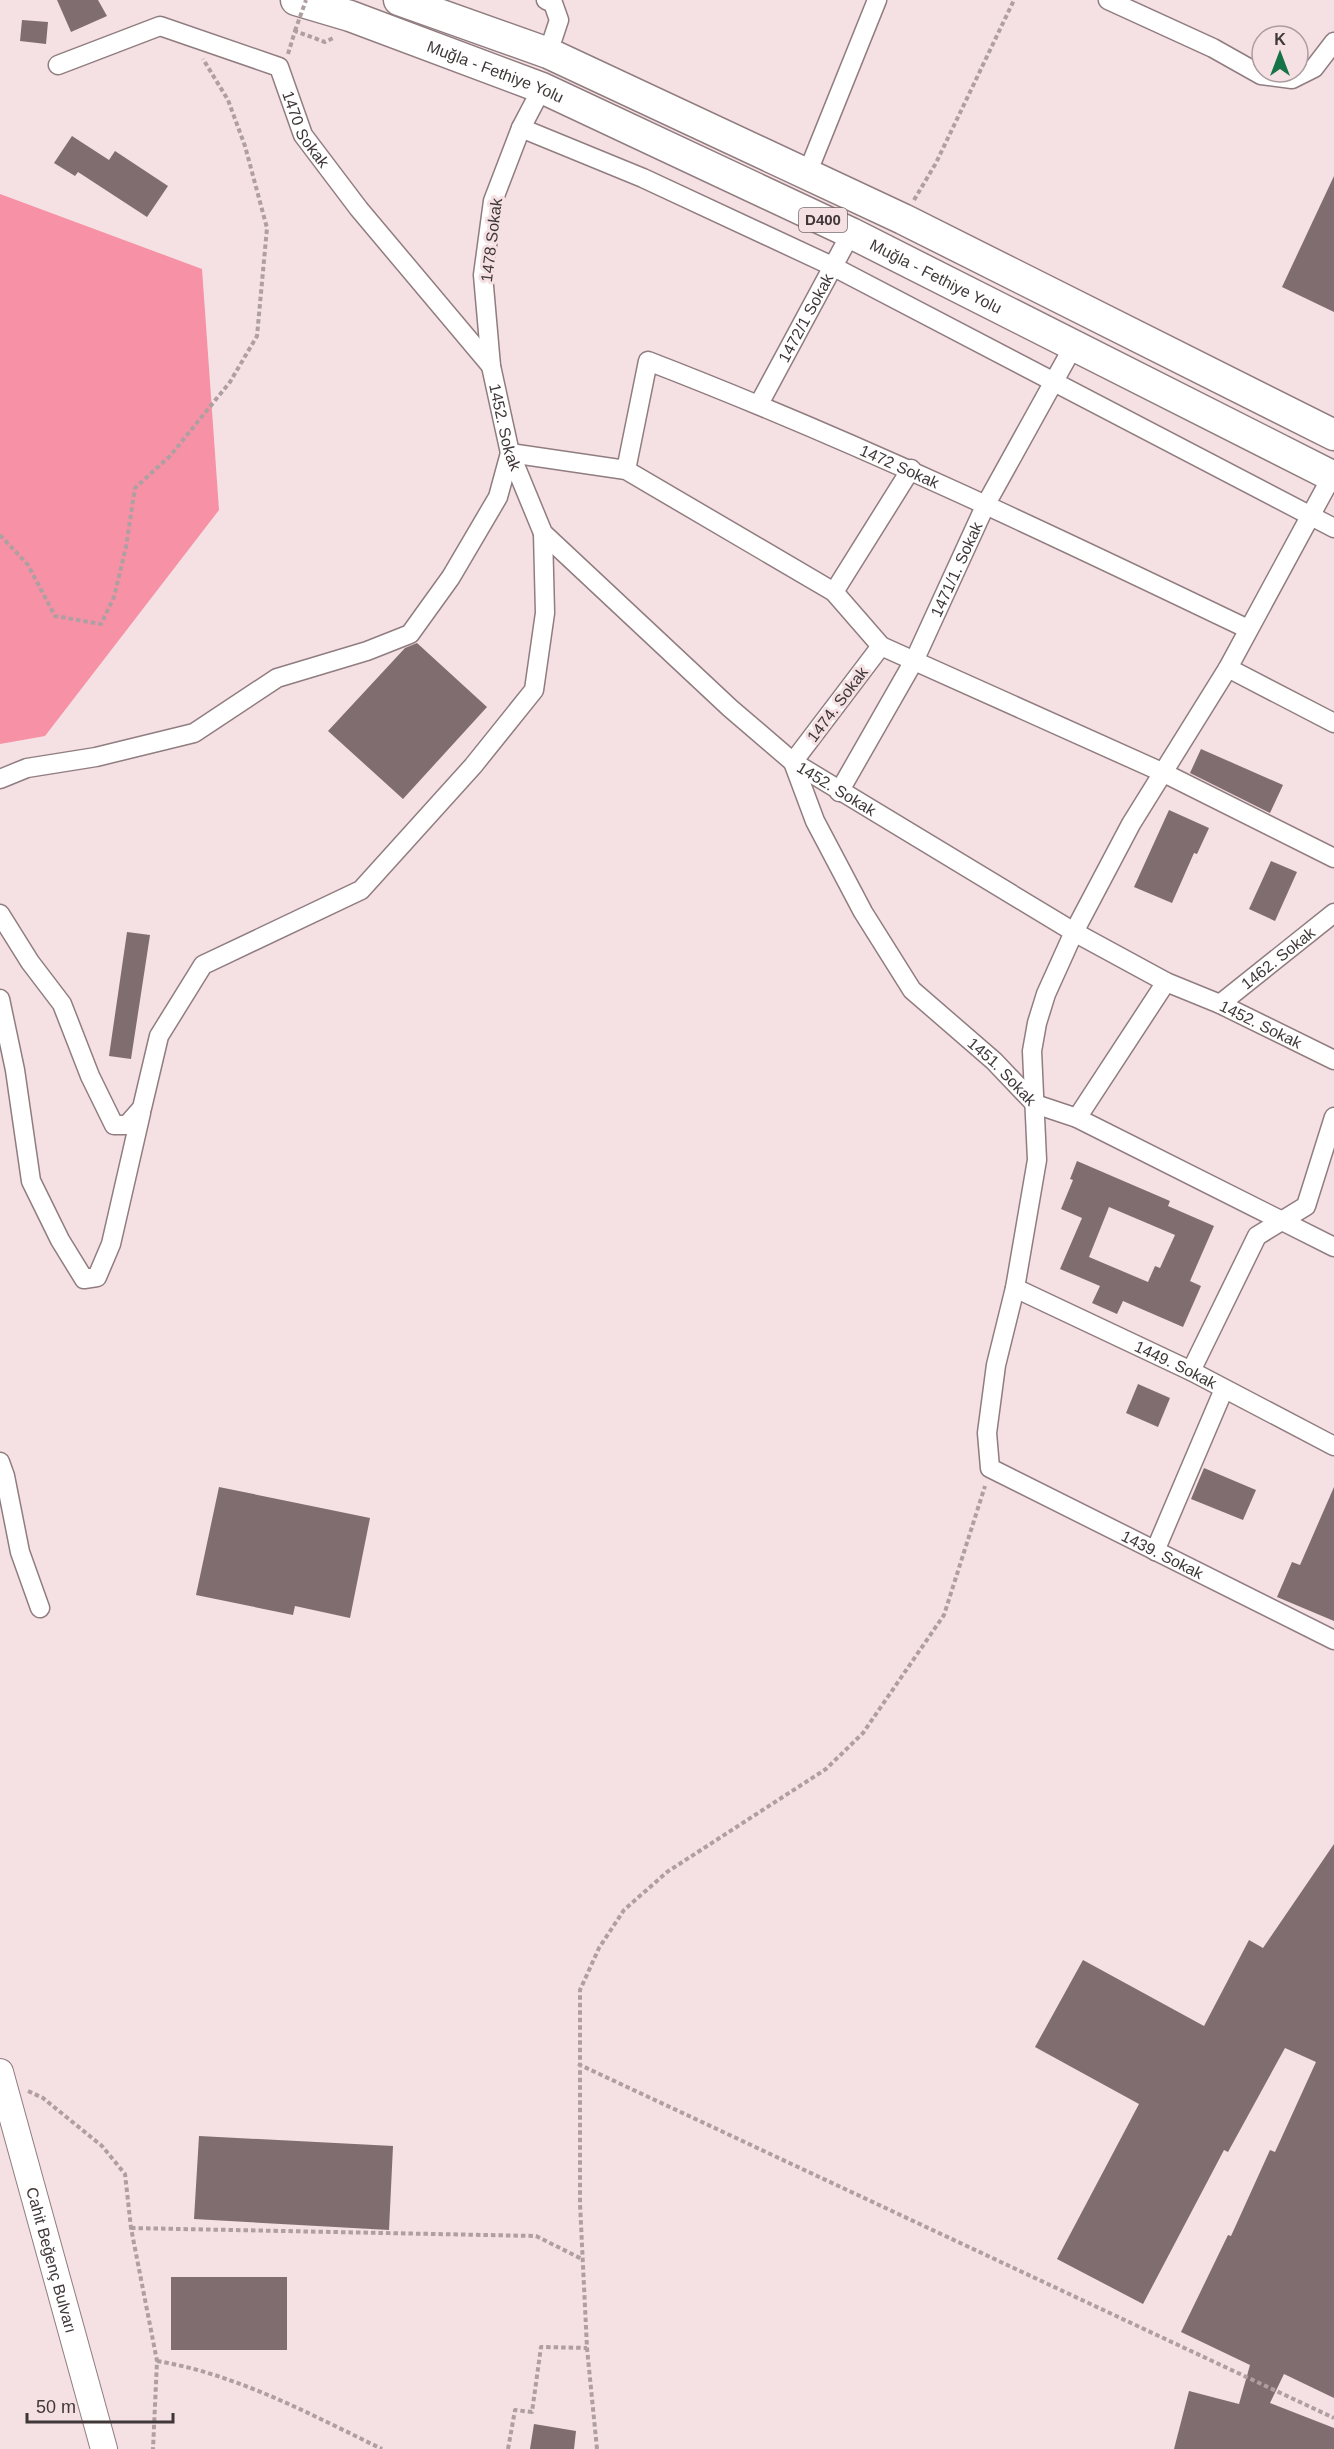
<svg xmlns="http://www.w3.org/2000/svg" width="1334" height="2449" viewBox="0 0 1334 2449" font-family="Helvetica,sans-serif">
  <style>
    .forest { fill: #f691a6 }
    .building { fill: #7f6d70; fill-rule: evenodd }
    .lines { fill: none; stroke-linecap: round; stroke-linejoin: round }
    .minor-casing { stroke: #907d80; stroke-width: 21 }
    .secondary-casing { stroke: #907d80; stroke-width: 28 }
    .trunk-casing { stroke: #907d80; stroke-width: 33 }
    .path { stroke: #af9fa2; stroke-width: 4; stroke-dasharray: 4.5 3; stroke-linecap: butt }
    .minor { stroke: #fff; stroke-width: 18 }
    .secondary { stroke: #fff; stroke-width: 26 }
    .trunk { stroke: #fff; stroke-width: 30 }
    .path-bridge { stroke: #af9fa2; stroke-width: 4; stroke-dasharray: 4.5 3; stroke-linecap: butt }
    .labels { text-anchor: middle; stroke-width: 6; stroke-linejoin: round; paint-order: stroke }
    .shield { fill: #f5e0e3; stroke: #766a6b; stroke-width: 1.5 }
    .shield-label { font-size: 15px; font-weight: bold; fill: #3f3738 }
    .street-label { font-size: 16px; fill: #3f3738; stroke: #f5e0e3 }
  </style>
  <rect width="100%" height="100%" fill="#f5e0e3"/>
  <path class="forest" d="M0,194L202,269L219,510L45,736L0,744Z"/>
  <path class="building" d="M57,0H98L107,16L71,32Z
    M22,20L48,22L46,44L20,41Z
    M72,136L109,160L115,151L168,186L147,217L78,172L75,176L54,163Z
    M1334,176V312L1282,287Z
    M417,643L487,707L403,799L328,731L405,648Z
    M1201,749L1283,785L1270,813L1190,773Z
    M1169,810L1209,828L1197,854L1194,853L1172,903L1134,887Z
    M1271,861L1297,872L1275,921L1249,909Z
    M127,932L150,935L131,1059L109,1056Z
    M1077,1161L1170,1201L1168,1206L1214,1226L1190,1281L1201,1286L1183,1327L1123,1301L1117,1314L1092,1303L1100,1286L1060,1269L1082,1218L1061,1209L1073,1180L1070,1179ZM1109,1207L1175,1235L1160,1268L1155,1266L1148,1282L1089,1257Z
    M1138,1384L1170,1398L1158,1427L1126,1413Z
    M1204,1468L1256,1490L1243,1520L1191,1499Z
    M219,1487L370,1518L350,1618L295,1606L293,1615L196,1595Z
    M1334,1487V1621L1277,1597L1292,1562L1300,1565Z
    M1334,1844V2398L1284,2374L1270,2403L1334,2428V2449H1174L1189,2391L1239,2404L1250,2365L1181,2332L1228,2235L1231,2236L1270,2150L1275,2152L1316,2062L1285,2048L1228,2152L1224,2150L1143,2304L1057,2259L1139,2104L1035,2047L1083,1960L1204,2026L1249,1940L1263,1948Z
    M199,2136L393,2146L389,2230L194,2219Z
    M171,2277H287V2350H171Z
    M534,2424L576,2431L574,2449H530Z"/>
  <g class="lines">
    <defs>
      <g id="minor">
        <path d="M546,0L553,3L559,20L548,53"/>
        <path d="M1108,0L1213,48L1261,75L1292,79L1314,68L1334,42"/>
        <path id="s1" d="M58,65L160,26L279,67L303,135L359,209L491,366"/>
        <path id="s2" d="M542,88L521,128L493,201L483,275L491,366L510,453L543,533L730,708L793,762L1074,932L1166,982L1220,1004L1334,1060"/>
        <path d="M521,128L643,178L832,266L1334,528"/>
        <path d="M807,174L877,0"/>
        <path id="s3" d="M759,404L851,233"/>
        <path id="s4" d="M626,470L648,361C853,440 1050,534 1248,629"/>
        <path id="s5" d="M1332,476L1228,668L1131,824L1074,932L1046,994L1037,1023L1032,1051L1037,1160L1015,1288L996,1365L987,1433L990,1468L1334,1640"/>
        <path d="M834,592L911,469"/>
        <path id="s6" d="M881,646L793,762L815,821L863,912L912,990L994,1061L1035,1104L1077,1118L1334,1247"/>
        <path d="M1228,668L1334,723"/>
        <path d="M0,779L27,768L96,757L194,733L277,678L367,651L410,634L451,577L498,497L510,453L626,470L834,592L881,646L1164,773L1334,858"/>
        <path id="s7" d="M839,792L915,659L986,504L1073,347"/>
        <path d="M0,914L30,962L62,1004L90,1076L114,1125H127L142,1108L159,1036L203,965L361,890L473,766L534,690L545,613L543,533"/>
        <path d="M0,999L15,1070L31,1181L60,1240L84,1279L97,1277L111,1244L141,1113"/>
        <path id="s8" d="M1220,1004L1334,913"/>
        <path d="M1077,1118L1166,982"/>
        <path id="s9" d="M1015,1288L1191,1371L1334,1446"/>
        <path d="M1191,1371L1257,1236L1306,1206L1334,1117"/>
        <path d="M0,1462L5,1476L20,1552L40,1608"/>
        <path d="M1155,1551L1224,1389"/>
      </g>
      <g id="secondary">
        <path id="s10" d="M0,2072L104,2449"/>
      </g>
      <g id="trunk">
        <path id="s11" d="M296,0L350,16L542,88L851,233L1334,477"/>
        <path d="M399,0L548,53L903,219L1334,435"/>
      </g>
    </defs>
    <use href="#minor" class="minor-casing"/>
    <use href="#secondary" class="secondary-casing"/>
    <use href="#trunk" class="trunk-casing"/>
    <path class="path" d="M288,54L295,31L325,42L335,37
      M914,200L936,163L1014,0
      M0,535L28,565L55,616L101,624L114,597L126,547L135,488L170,456L230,382L257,336L267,228L245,146L228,100L203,59
      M578,2064L1334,2418
      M28,2091L43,2098L102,2146L125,2174L131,2228L157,2361L153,2449
      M131,2228L536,2236L582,2259
      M157,2361C236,2374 310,2414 382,2449
      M508,2449L515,2410L532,2412L541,2347L587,2348
      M597,2449L587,2348L580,2204V1990L599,1948L624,1910L667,1872L826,1769L863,1733L944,1615L985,1486"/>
    <use href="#minor" class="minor"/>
    <use href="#secondary" class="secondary"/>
    <use href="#trunk" class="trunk"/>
    <path class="path-bridge" d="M295,31L306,0"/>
  </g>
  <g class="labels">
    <rect class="shield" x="799" y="208" width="48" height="24" rx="4.5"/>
    <g class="shield-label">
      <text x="823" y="225">D400</text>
    </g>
    <g class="street-label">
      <text dy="6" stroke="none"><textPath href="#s11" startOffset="212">Muğla - Fethiye Yolu</textPath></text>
      <text dy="6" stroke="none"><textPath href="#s1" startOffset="303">1470 Sokak</textPath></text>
      <text transform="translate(491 240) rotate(-83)" y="6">1478 Sokak</text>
      <text dy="6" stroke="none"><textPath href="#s11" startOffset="698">Muğla - Fethiye Yolu</textPath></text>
      <text dy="6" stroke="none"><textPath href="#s3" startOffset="98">1472/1 Sokak</textPath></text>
      <text dy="6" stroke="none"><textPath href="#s2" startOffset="352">1452. Sokak</textPath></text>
      <text dy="6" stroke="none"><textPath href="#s4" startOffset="384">1472 Sokak</textPath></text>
      <text dy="6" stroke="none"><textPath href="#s7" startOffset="252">1471/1. Sokak</textPath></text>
      <text transform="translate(837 704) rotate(-53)" y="6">1474. Sokak</text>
      <text dy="6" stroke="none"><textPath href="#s2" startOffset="855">1452. Sokak</textPath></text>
      <text dy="6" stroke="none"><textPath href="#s8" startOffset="74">1462. Sokak</textPath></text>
      <text dy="6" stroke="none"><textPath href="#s2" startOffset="1341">1452. Sokak</textPath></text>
      <text dy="6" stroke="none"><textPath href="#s6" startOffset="525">1451. Sokak</textPath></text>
      <text dy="6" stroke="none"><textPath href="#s9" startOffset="178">1449. Sokak</textPath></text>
      <text dy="6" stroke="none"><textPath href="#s5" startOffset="1266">1439. Sokak</textPath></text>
      <text dy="6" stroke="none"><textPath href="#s10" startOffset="195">Cahit Beğenç Bulvarı</textPath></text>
    </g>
  </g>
  <g transform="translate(1280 54)"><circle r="28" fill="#f5e0e3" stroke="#ac9c9f" stroke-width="1.5"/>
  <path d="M0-4.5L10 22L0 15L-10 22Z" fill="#167247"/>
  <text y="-9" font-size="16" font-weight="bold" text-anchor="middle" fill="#3f3738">K</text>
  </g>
  <path d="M27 2413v9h146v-9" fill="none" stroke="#3f3738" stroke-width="3"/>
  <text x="36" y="2413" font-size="18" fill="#3f3738" stroke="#f5e0e3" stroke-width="4.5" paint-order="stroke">50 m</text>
</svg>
